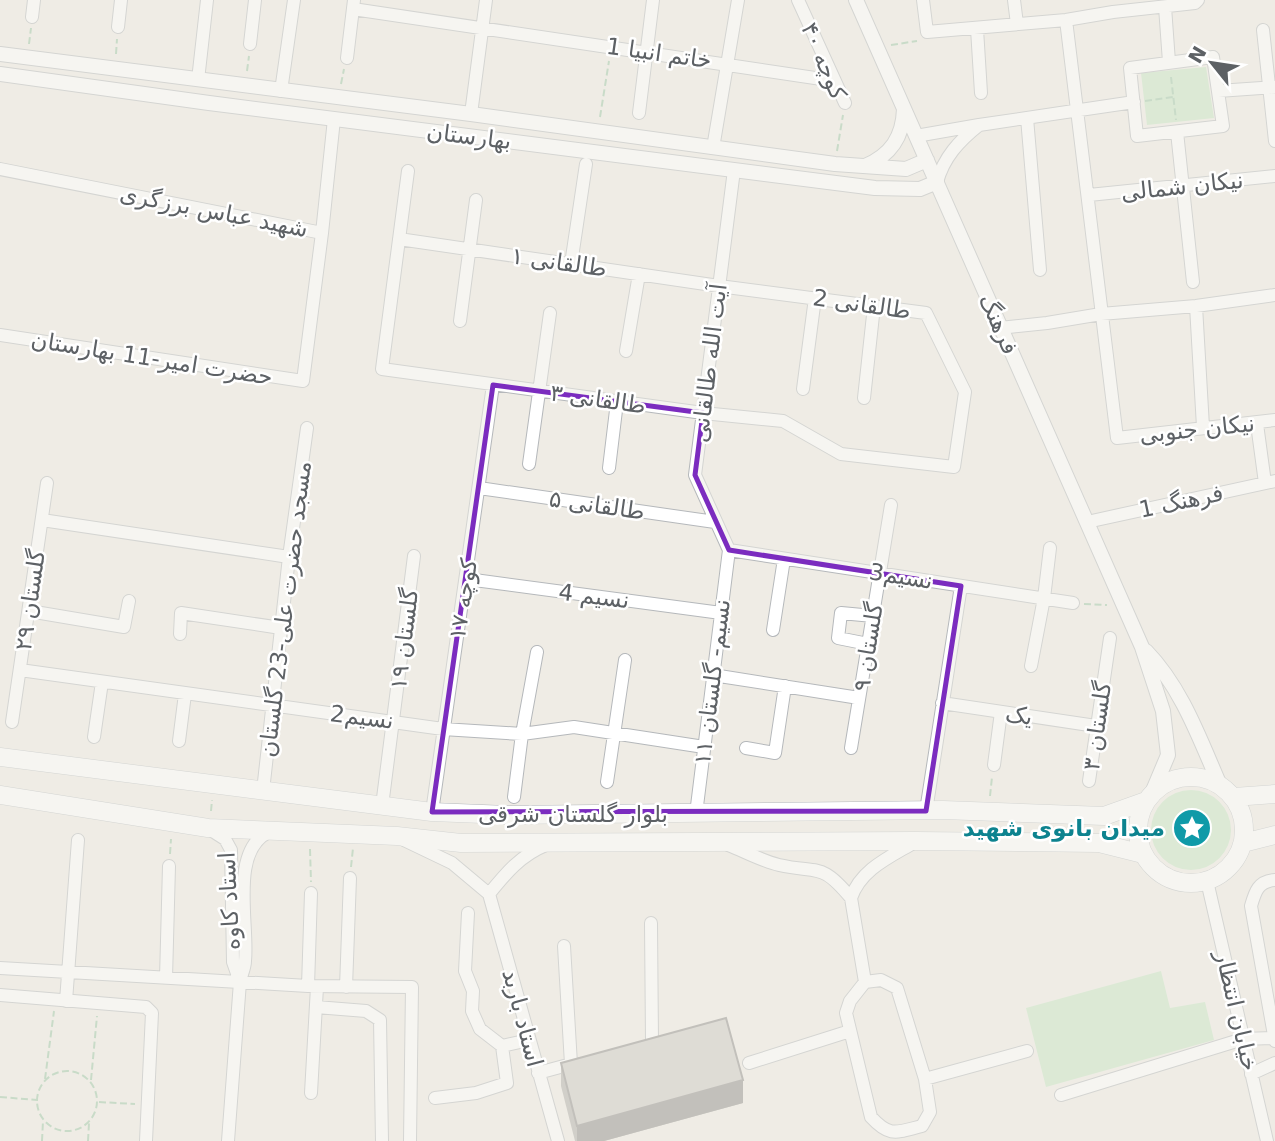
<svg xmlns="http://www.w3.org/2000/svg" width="1275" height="1141" viewBox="0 0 1275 1141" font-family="'DejaVu Sans',Vazirmatn,sans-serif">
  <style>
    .green { fill: #c5e5c2 }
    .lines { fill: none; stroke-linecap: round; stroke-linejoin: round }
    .minor-casing { stroke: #b5b8bb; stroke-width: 14 }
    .tertiary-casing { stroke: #b5b8bb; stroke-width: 16 }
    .secondary-casing { stroke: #b4b8bc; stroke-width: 19 }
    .path { stroke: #9cc6a5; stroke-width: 2; stroke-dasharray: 7 3.5; stroke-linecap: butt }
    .minor { stroke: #fff; stroke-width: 12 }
    .tertiary { stroke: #fff; stroke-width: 14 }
    .secondary { stroke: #fff; stroke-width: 18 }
    .wall { fill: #aeaba7 }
    .shaded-wall { fill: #8d8b88 }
    .building { fill: #cac7c2; stroke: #8d8b88; stroke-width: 2 }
    .marked { fill: none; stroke: #7b2cbf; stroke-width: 5; stroke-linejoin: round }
    .labels { text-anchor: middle; stroke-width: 5; stroke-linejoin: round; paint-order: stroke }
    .street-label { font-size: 23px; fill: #5d6165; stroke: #fff }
    .culture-label { font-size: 23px; font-weight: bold; fill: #0d838f; stroke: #fff; text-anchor: end }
  </style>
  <rect width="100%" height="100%" fill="#efece5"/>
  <path class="green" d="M1206,67L1214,118L1147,125L1141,73Z
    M1151 830a40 40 0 1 1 80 0a40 40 0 1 1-80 0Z
    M1161,971L1170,1008L1205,1002L1214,1040L1046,1087L1026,1008Z"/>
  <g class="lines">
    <defs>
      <path id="minor" d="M798,0L845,103
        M923,0L927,32L1066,20L1113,12L1195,3L1198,0
        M1014,0L1017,24
        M1165,7L1169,62
        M353,9L835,81
        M32,17L34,0
        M1066,20L1117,438L1275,420
        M118,27L121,0
        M977,29L981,93
        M1263,30L1275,141
        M250,44L255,0
        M1213,57L1223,126L1137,136L1130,68Z
        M347,58L354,0
        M198,80L207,0
        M281,91L294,0
        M1218,91L1275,87
        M639,113L653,0
        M471,114L486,0
        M1027,118L1040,270
        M979,125L1134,102
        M1177,132L1193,282
        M916,136L979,125C959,141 944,157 937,182
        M713,148L738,0
        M0,169L322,233L303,381L0,335
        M1089,195L1275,176
        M322,233L334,119
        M399,239L719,286L926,313L965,392L954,467L841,454L783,421L703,413L382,369L408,171
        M571,264L586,164
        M1196,306L1203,427
        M460,321L476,200
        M1000,328L1047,323L1101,314L1196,306L1275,295
        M626,351L639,274
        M803,389L815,298
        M864,398L874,306
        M1257,424L1265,483
        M529,464L550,313
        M609,468L617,402
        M479,488L715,522
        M42,520L289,557
        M1087,522L1275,481
        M729,550L695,475L734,170
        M729,550L1073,603
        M467,579L721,613
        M29,611L124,627L129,601
        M773,630L784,559
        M180,634L181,613L281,628
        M868,644L838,638L841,613L873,616
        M1031,666L1044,598L1050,548
        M20,670L443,729L522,734L574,727L704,747
        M713,675L859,698
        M942,703L1096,726
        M12,722L47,483
        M94,737L102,682
        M179,741L185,694
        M746,748L775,753L785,686
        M851,748L891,505
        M994,765L1001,712
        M1089,781L1110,638
        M607,782L625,660
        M263,791L289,557L307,428
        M514,797L522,734L537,652
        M382,806L414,556
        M926,811L961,586
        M432,812L493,385
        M696,814L729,550
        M211,830L225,839L231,850L233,962L240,982
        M404,840L452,863L489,894
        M728,845C744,851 762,861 779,865C820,874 821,862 851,898
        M1275,880C1258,881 1255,892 1251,906L1275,1041
        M1207,881L1267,1141
        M489,894L558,1141
        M489,894C506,873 521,855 546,845
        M468,913L465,971L473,991L472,1011L480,1029L502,1046L529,1040
        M651,923L652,1042
        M564,946L571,1064
        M0,968L308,986L412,987L410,1141
        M166,978L169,866
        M881,980L897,988L925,1079L930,1112L922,1126C897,1132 890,1138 871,1117L846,1013L850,1001L865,982Z
        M865,982L851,898C861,869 890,857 915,842
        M308,986L311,893
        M346,987L350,878
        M0,995L146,1007L152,1013L146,1141
        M66,1001L78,840
        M316,1007L366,1011L380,1020L382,1141
        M749,1063L850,1031
        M538,1073L575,1063
        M1251,1074L1275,1063
        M925,1079L1027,1051
        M311,1093L317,987
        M1061,1095L1243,1039L1275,1038
        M435,1098L476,1093L507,1083L502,1046
        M228,1141L240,982C241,975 245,968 245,961C249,925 229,850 269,832"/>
      <path id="tertiary" d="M856,0L1142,647L1163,711L1168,755L1152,793
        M0,54L471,114L835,164L906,169L927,160
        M0,74L209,103L875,188L920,189L937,182
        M865,166C891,155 903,137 904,109
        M1146,651C1181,687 1199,737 1219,783"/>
      <path id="secondary" d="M0,757L432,812L508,815L943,810L1104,816L1146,801
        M1138 830a53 53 0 1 1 106 0a53 53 0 1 1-106 0Z
        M0,795L208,828L397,836L461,843L915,841L1099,843L1143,854
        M1234,797L1275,794
        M1243,843L1275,835"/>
    </defs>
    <use href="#minor" class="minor-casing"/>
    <use href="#tertiary" class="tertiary-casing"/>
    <use href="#secondary" class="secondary-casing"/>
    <path class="path" d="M29,44L31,28
      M891,45L917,41
      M116,54L117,39
      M247,71L249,56
      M1171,77L1176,120
      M341,84L344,69
      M1145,101L1173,97
      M600,117L609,61
      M837,151L843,115
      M1084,604L1107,605
      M990,796L992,777
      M211,811L212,800
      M310,849L311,882
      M170,854L171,839
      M351,867L353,848
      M37 1101a30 30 0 1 1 60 0a30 30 0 1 1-60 0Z
      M45,1079L54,1011
      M91,1080L97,1016
      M0,1097L37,1100
      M99,1102L135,1104
      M42,1141L43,1121
      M88,1141L89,1123"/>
    <use href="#minor" class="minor"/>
    <use href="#tertiary" class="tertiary"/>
    <use href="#secondary" class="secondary"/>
  </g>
  <path class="wall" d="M561,1063L743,1103L604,1141H575L561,1086Z"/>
  <path class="shaded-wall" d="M743,1080V1103L604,1141H577V1126Z"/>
  <path class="building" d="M726,1018L743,1080L577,1126L561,1063Z"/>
  <path d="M0 0H1275V1141H0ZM493,385L703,413L695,475L729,550L961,586L926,811L432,812Z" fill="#efece5" fill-opacity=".55" fill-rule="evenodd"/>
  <path class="marked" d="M493,385L703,413L695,475L729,550L961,586L926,811L432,812Z"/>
  <defs>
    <symbol id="sight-disc" viewBox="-11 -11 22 22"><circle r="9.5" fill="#0f9aa8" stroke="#fff"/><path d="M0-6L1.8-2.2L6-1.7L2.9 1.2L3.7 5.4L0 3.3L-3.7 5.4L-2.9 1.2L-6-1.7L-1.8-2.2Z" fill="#fff"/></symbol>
  </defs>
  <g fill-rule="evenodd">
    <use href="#sight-disc" x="1170" y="806" width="44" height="44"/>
  </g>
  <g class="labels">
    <g class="street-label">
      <text transform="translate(659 53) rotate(8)" y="8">خاتم انبیا 1</text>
      <text transform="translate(824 61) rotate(67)" y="8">کوچه ۴۰</text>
      <text transform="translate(469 136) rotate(7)" y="8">بهارستان</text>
      <text transform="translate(1182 186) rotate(-6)" y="8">نیکان شمالی</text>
      <text transform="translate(214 211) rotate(11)" y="8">شهید عباس برزگری</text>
      <text transform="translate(559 262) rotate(8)" y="8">طالقانی ۱</text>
      <text transform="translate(862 304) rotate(8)" y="8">طالقانی 2</text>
      <text transform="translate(999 324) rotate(66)" y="8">فرهنگ</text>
      <text transform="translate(152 358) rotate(9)" y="8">حضرت امیر-11 بهارستان</text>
      <text transform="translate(709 363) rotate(-83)" y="8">آیت الله طالقانی</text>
      <text transform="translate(598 399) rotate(8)" y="8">طالقانی ۳</text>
      <text transform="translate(1197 429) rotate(-6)" y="8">نیکان جنوبی</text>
      <text transform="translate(1181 501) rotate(-12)" y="8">فرهنگ 1</text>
      <text transform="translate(597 505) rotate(8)" y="8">طالقانی ۵</text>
      <text transform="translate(901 576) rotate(9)" y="8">نسیم3</text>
      <text transform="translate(594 596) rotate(7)" y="8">نسیم 4</text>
      <text transform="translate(463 599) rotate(-81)" y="8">کوچه ۱۷</text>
      <text transform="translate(30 600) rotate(-82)" y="8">گلستان ۲۹</text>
      <text transform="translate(285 609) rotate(-83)" y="8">مسجد حضرت علی-23 گلستان</text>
      <text transform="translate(404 639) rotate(-83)" y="8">گلستان ۱۹</text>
      <text transform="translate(868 647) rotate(-81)" y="8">گلستان ۹</text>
      <text transform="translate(712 682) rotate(-83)" y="8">نسیم- گلستان ۱۱</text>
      <text transform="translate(1019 715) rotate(8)" y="8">یک</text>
      <text transform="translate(362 717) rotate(7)" y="8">نسیم2</text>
      <text transform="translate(1097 726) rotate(-82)" y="8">گلستان ۳</text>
      <text x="573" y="822">بلوار گلستان شرقی</text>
      <text transform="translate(229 901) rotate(-93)" y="8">استاد کاوه</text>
      <text transform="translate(1237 1011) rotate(77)" y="8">خیابان انتظار</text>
      <text transform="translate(523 1018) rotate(75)" y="8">استاد باربد</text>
    </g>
    <g class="culture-label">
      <text x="1165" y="836">میدان بانوی شهید</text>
    </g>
  </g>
  <g transform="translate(1212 63) rotate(300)" stroke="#ffffff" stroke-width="5" paint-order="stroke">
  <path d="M0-5L12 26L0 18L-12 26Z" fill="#5d6165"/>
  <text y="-10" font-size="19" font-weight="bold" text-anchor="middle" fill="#5d6165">N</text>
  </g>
</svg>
